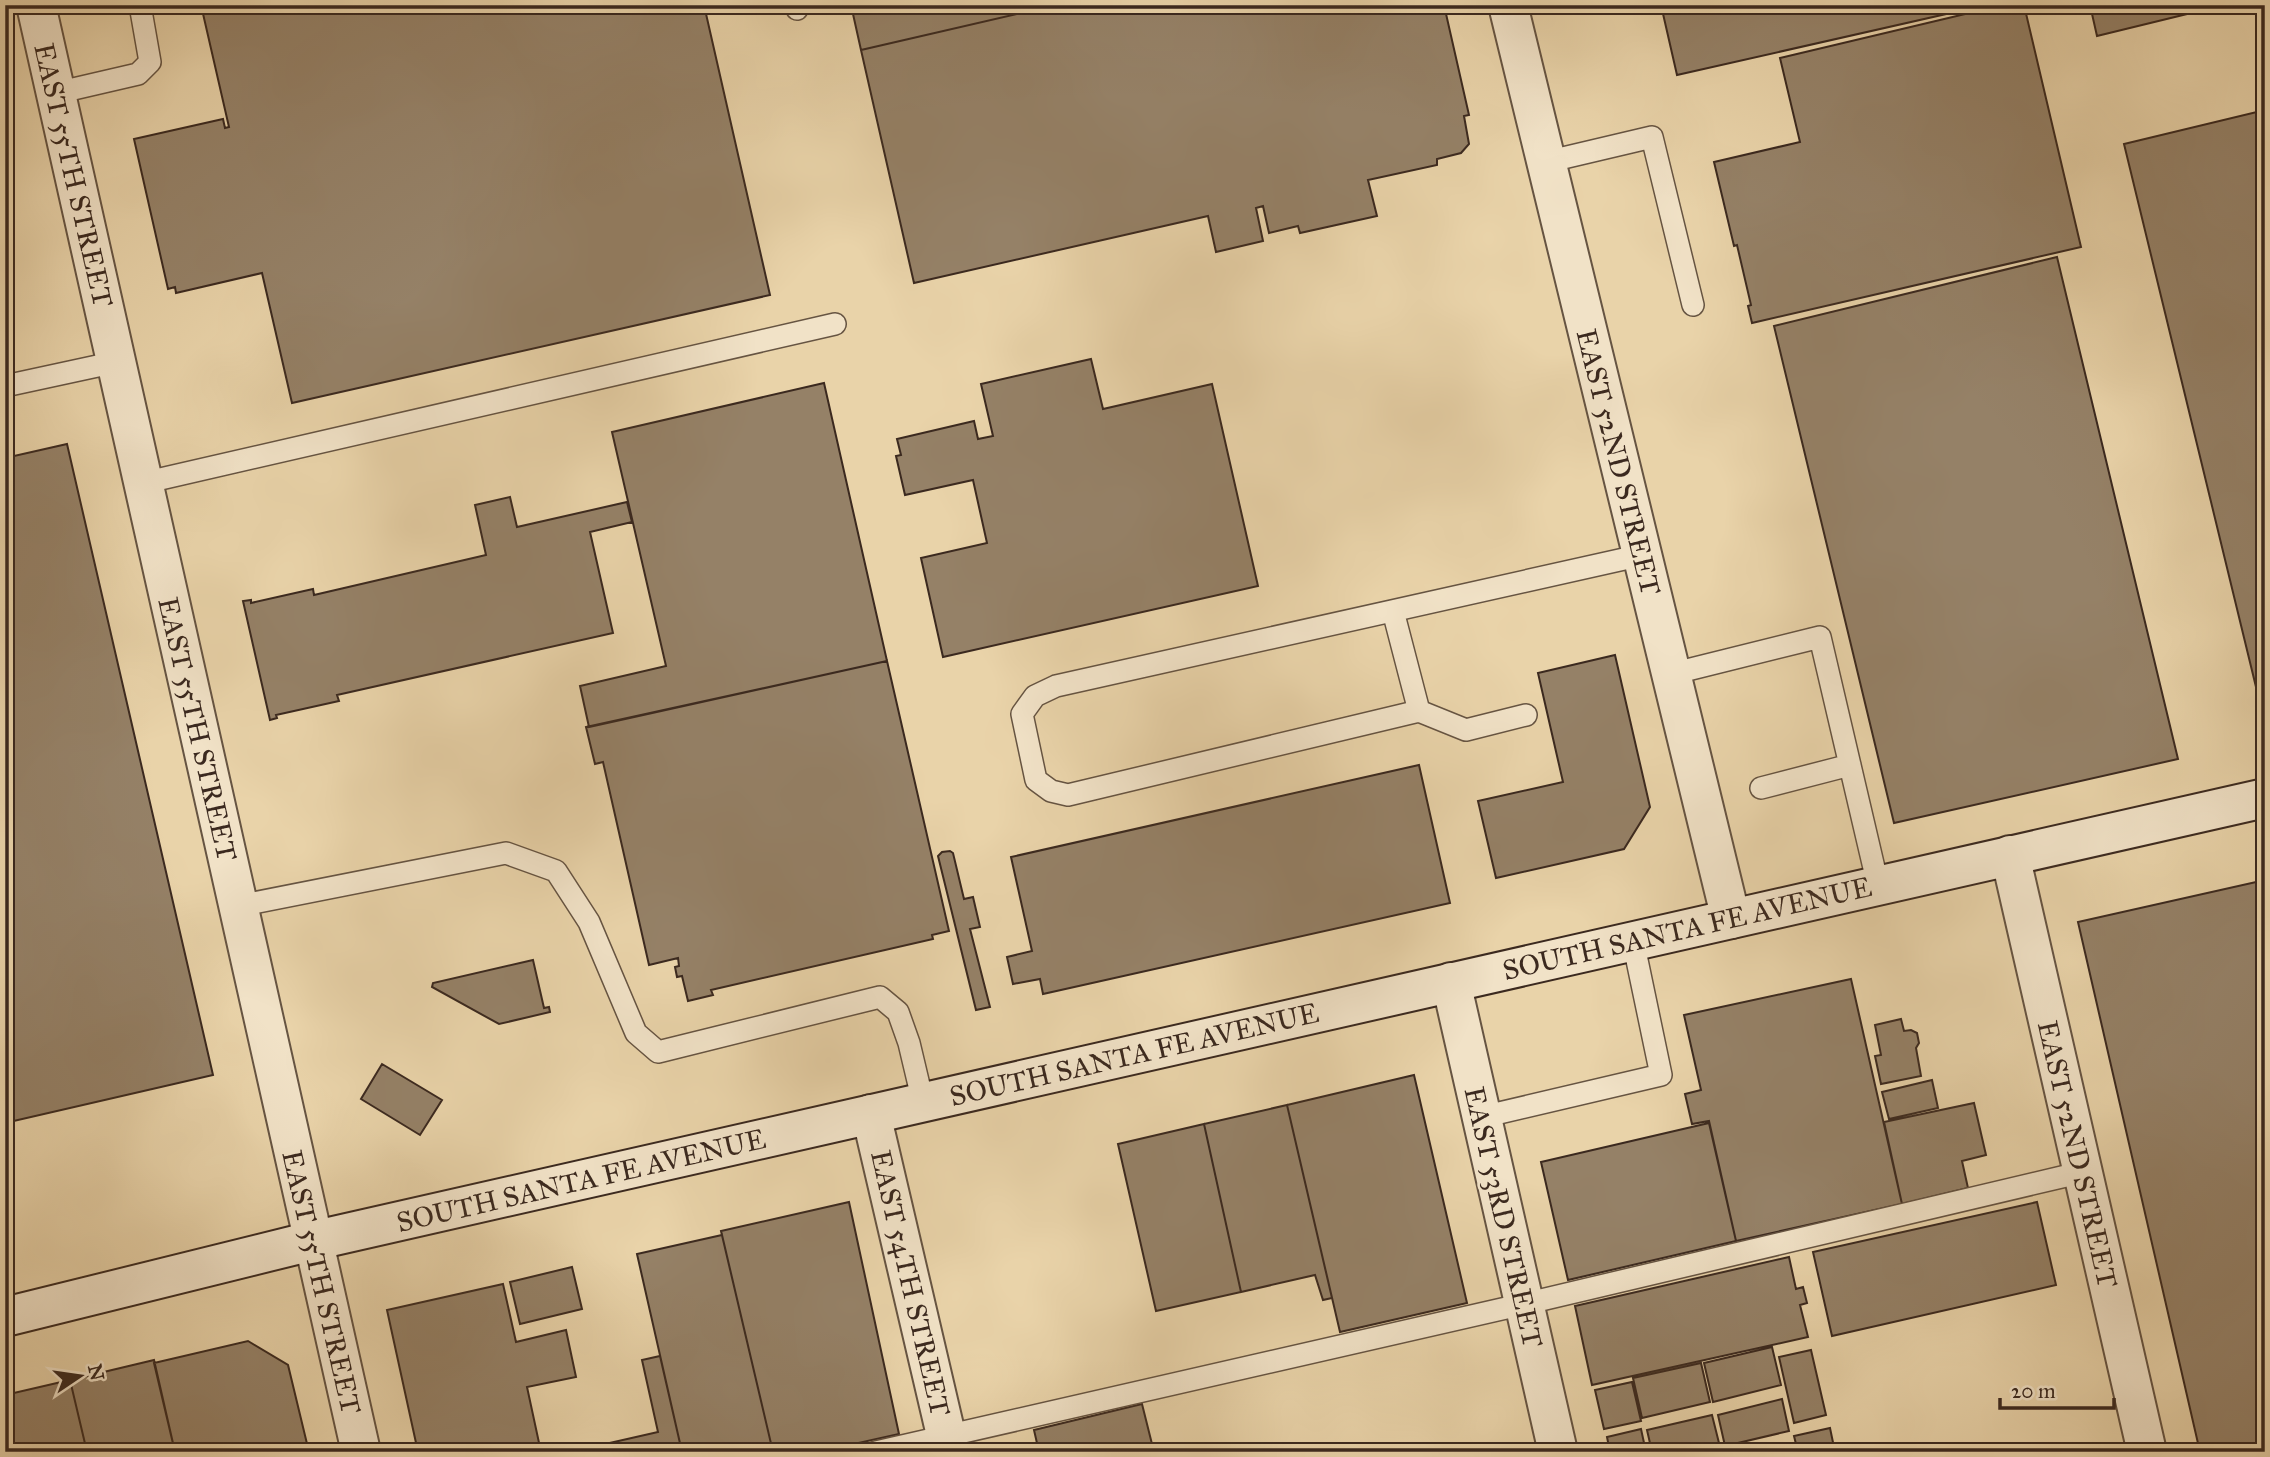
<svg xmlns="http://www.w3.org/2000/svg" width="2270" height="1457" viewBox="0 0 2270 1457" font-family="'IM FELL Great Primer',serif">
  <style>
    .building { fill: #958167; stroke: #3b291f; stroke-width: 2 }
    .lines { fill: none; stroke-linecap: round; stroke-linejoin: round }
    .service-casing { stroke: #665442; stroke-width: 24 }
    .minor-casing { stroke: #665442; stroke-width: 42 }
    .tertiary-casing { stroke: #665442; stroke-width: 42 }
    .secondary-casing { stroke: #3b291f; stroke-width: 42 }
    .service { stroke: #f1e2c7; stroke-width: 21 }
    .minor { stroke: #f1e2c7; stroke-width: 38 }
    .tertiary { stroke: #f1e2c7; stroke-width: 38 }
    .secondary { stroke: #f1e2c7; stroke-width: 38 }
    .labels { text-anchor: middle; stroke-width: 5; stroke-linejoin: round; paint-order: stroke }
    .street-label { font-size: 28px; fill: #3b291f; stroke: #f1e2c7 }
  </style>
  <rect width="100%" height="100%" fill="#e9d3a9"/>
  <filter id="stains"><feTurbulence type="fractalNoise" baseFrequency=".00286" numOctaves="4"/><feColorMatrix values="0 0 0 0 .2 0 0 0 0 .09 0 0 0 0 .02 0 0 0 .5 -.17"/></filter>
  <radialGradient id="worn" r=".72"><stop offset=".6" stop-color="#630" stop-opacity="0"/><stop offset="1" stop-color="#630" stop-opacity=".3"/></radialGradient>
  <path class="building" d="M201,5H704L770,295L292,403L262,273L176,293L175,287L168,289L134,139L223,119L225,128L229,127Z
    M851,5H1056L861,50Z
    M1056,5H1444L1469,115L1464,116L1469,144L1461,153L1437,159V165L1368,180L1377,216L1300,233L1298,226L1269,233L1263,206L1256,208L1263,241L1216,252L1208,216L914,283L861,50Z
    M1661,5H1986L1677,75Z
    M2003,5H2024L2081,247L1752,323L1748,306L1751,305L1737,245L1734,246L1714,162L1800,142L1780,58Z
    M2090,5H2224L2097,36Z
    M2265,110V724L2124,144Z
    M2057,257L2178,759L1894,823L1774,326Z
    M1091,359L1103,409L1212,384L1258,586L943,657L921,558L987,543L973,480L905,495L896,456L901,455L897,439L974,421L978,439L993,436L981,384Z
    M824,383L887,661L589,727L580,686L666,666L612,432Z
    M67,444L213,1075L5,1123V458Z
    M510,497L517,527L627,502L632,522L590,532L613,633L337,695L339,701L276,715L277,718L270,720L243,601L251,600V603L313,589L314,595L486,555L475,505Z
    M1615,655L1650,807L1624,849L1496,878L1478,801L1563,782L1538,673Z
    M887,661L949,931L932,935L933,939L711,990L713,995L688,1001L682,976L677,977L675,967L679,966L678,958L649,965L603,762L595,764L586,727Z
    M1419,765L1450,903L1043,994L1040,979L1013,984L1007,957L1032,951L1011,857Z
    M950,851L953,853L964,899L973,897L980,927L970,929L990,1007L976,1010L938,856L942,852Z
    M2265,880V1452H2200L2078,922Z
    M533,960L544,1008L549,1007L550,1012L499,1024L432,987L433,983Z
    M1851,979L1902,1204L1736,1241L1709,1121L1692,1124L1685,1094L1701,1090L1684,1015Z
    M1901,1019L1904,1031L1911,1030L1917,1033L1919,1043L1916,1048L1921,1076L1881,1084L1875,1056L1881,1055L1875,1025Z
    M382,1064L442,1100L420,1135L361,1099Z
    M1414,1075L1467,1303L1340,1332L1287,1105Z
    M1932,1080L1938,1108L1889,1119L1882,1092Z
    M1974,1103L1986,1155L1962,1161L1968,1188L1902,1204L1884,1122Z
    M1287,1105L1332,1298L1323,1300L1315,1275L1241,1292L1204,1124Z
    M1709,1123L1736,1241L1568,1280L1541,1162Z
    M1204,1124L1241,1292L1156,1311L1118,1144Z
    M849,1202L899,1434L818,1452H773L721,1231Z
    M2037,1202L2056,1285L1832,1336L1813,1252Z
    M722,1235L773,1452H682L637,1254Z
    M1789,1257L1796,1289L1803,1287L1807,1303L1800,1305L1808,1337L1592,1385L1575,1306Z
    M572,1267L582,1309L520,1324L510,1282Z
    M503,1284L516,1342L566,1330L576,1377L527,1387L541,1452H469L468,1448L451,1452H418L387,1310Z
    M248,1341L288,1365L309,1452H175L154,1363Z
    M1772,1347L1781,1385L1713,1402L1704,1363Z
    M1811,1350L1826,1415L1794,1423L1779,1357Z
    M660,1356L682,1452H570L658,1432L642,1360Z
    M154,1360L175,1452H87L70,1380Z
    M1701,1363L1710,1402L1642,1418L1633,1378Z
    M70,1380L87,1452H5V1395Z
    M1632,1382L1641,1421L1604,1429L1595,1390Z
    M1782,1399L1789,1431L1725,1446L1718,1415Z
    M1142,1404L1154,1452H1039L1034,1430Z
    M1712,1415L1720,1447L1701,1452H1652L1647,1430Z
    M1830,1428L1835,1452H1798L1794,1436Z
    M1641,1429L1646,1452H1610L1607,1437Z"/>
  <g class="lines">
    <defs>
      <path id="service" d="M796,5L797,9
        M56,93L138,74L150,62L140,5
        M1546,162L1652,137L1693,305
        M5,386L116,362
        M143,483L835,324
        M1393,611L1419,711
        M1671,674L1820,637L1878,885
        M1526,715L1466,730L1419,711L1068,795L1051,791L1036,780L1022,714L1035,696L1056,686L1642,555
        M1761,788L1850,765
        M238,906L506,853L556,871L589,922L636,1033L658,1052L880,997L898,1012L909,1043L923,1102
        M1482,1117L1661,1075L1633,941
        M876,1452L1524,1304L2083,1172"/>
      <path id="minor" d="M1508,5L1731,919
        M2010,855L2147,1452
        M1451,982L1558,1452
        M871,1114L950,1452"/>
      <path id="tertiary" d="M36,5L361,1452"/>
      <path id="secondary" d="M5,1317L312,1241L2265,798"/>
    </defs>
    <use href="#service" class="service-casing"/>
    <use href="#minor" class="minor-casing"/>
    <use href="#tertiary" class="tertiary-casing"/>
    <use href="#secondary" class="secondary-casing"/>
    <use href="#service" class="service"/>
    <use href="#minor" class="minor"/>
    <use href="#tertiary" class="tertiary"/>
    <use href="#secondary" class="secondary"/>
  </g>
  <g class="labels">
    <g class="street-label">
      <text transform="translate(74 175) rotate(77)" y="10">EAST 55TH STREET</text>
      <text transform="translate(1619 462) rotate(76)" y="10">EAST 52ND STREET</text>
      <text transform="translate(198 729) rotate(77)" y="10">EAST 55TH STREET</text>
      <text transform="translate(1687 928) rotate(-13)" y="10">SOUTH SANTA FE AVENUE</text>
      <text transform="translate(1134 1054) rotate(-13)" y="10">SOUTH SANTA FE AVENUE</text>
      <text transform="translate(2078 1154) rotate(77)" y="10">EAST 52ND STREET</text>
      <text transform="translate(581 1180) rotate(-13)" y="10">SOUTH SANTA FE AVENUE</text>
      <text transform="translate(1504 1217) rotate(77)" y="10">EAST 53RD STREET</text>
      <text transform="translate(322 1282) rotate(77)" y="10">EAST 55TH STREET</text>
      <text transform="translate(911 1283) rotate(77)" y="10">EAST 54TH STREET</text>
    </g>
  </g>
  <rect width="2270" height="1457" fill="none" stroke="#e9d3a9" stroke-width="28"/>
  <rect x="7" y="7" width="2256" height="1443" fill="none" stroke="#3b291f" stroke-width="3.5"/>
  <rect x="14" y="14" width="2242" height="1429" fill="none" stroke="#3b291f" stroke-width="2"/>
  <g transform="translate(80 1376) rotate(77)" stroke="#f1e2c7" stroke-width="5" paint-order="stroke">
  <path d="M0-5L12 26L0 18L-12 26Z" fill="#3b291f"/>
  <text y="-10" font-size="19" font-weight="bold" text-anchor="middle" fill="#3b291f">N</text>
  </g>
  <path d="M2000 1398v10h114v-10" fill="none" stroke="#3b291f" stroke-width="3.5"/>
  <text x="2011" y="1398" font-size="21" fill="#3b291f" stroke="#f1e2c7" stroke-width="5" paint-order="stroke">20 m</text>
  <rect width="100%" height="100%" filter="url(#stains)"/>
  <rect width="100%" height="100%" fill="url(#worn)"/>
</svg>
